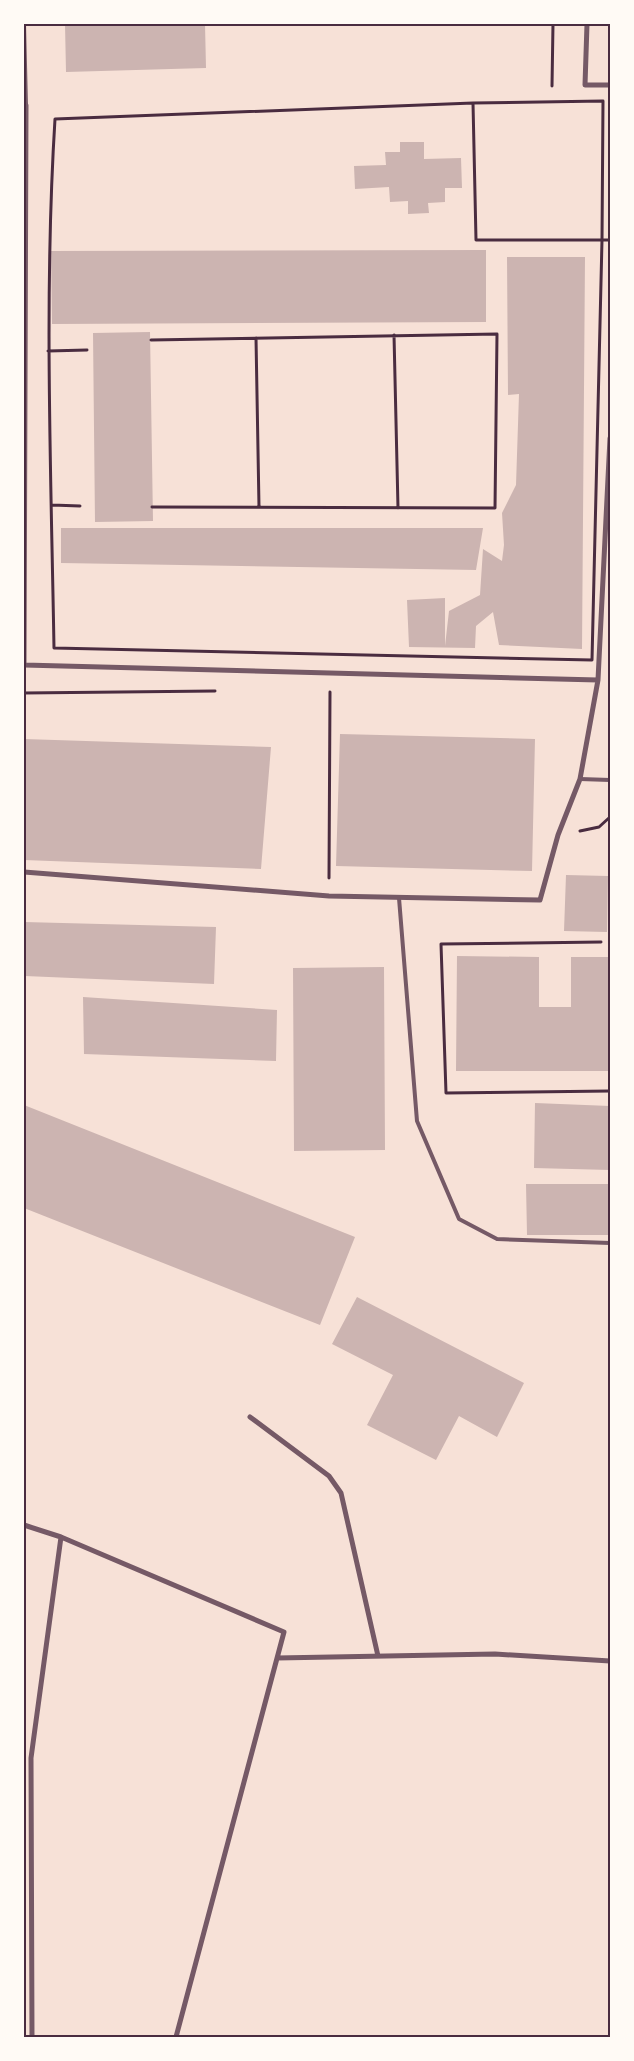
<svg xmlns="http://www.w3.org/2000/svg" width="634" height="2061" viewBox="0 0 634 2061" font-family="Raleway,sans-serif">
  <style>
    .building { fill: #ccb4b1 }
    .lines { fill: none; stroke-linecap: round; stroke-linejoin: round }
    .path { stroke: #4a2c40; stroke-width: 3 }
    .service { stroke: #755966; stroke-width: 4 }
    .minor { stroke: #755966; stroke-width: 5 }
    .neatline { fill: none; stroke: #4a2c40; stroke-width: 2 }
  </style>
  <rect width="100%" height="100%" fill="#f7e1d7"/>
  <path class="building" d="M65,24H205L206,68L66,72Z
    M400,142H424V159L461,158L462,188H445V202L428,203L429,213L408,214V201L390,202L389,187L355,189L354,166L386,165L385,152H400Z
    M486,250V322L52,324L51,251Z
    M507,257H585L582,649L499,645L493,612L476,626L475,648L409,647L407,600L445,598V646L449,611L480,595L483,549L502,561L504,545L502,513L516,485L519,394L508,395Z
    M150,332L153,521L95,522L93,333Z
    M61,528H483L476,570L61,563Z
    M340,734L535,739L532,871L336,866Z
    M24,739L271,747L261,869L24,860Z
    M566,875L608,876L607,932L564,931Z
    M24,922L216,927L214,984L25,976Z
    M457,956L539,957V1007H571V957H610V1071H456Z
    M384,967L385,1150L294,1151L293,968Z
    M83,997L277,1010L276,1061L84,1054Z
    M535,1103L610,1106V1170L534,1168Z
    M24,1105L355,1237L320,1325L24,1208Z
    M526,1184H610V1235H527Z
    M357,1297L524,1383L497,1437L459,1416L436,1460L367,1425L393,1375L332,1344Z"/>
  <g class="lines">
    <path class="path" d="M552,86L553,24
      M603,101L602,240L592,660L54,648C51,472 44,295 55,119L473,103Z
      M473,103L476,240H610
      M394,335L398,508
      M256,338L259,507
      M151,340L497,334L495,508L152,507
      M48,351L87,350
      M52,505L80,506
      M24,693L215,691
      M580,831L599,827L610,817
      M329,878L330,692
      M601,942L441,944L446,1093L610,1091"/>
    <path class="service" d="M24,24L26,105
      M580,779L610,780
      M399,898L417,1121L459,1219L497,1239L610,1243"/>
    <path class="minor" d="M587,24L585,85H610
      M24,665L598,680
      M24,665L26,105
      M24,872L329,896L540,900L558,835L580,779L598,680L610,438
      M250,1417L329,1476L341,1493L378,1656
      M24,1525L61,1537L284,1632L176,2037
      M277,1658L495,1654L610,1661
      M32,2037L31,1758L61,1537"/>
  </g>
  <rect width="634" height="2061" fill="none" stroke="#fffaf5" stroke-width="50"/>
  <rect x="25" y="25" width="584" height="2011" class="neatline"/>
</svg>
